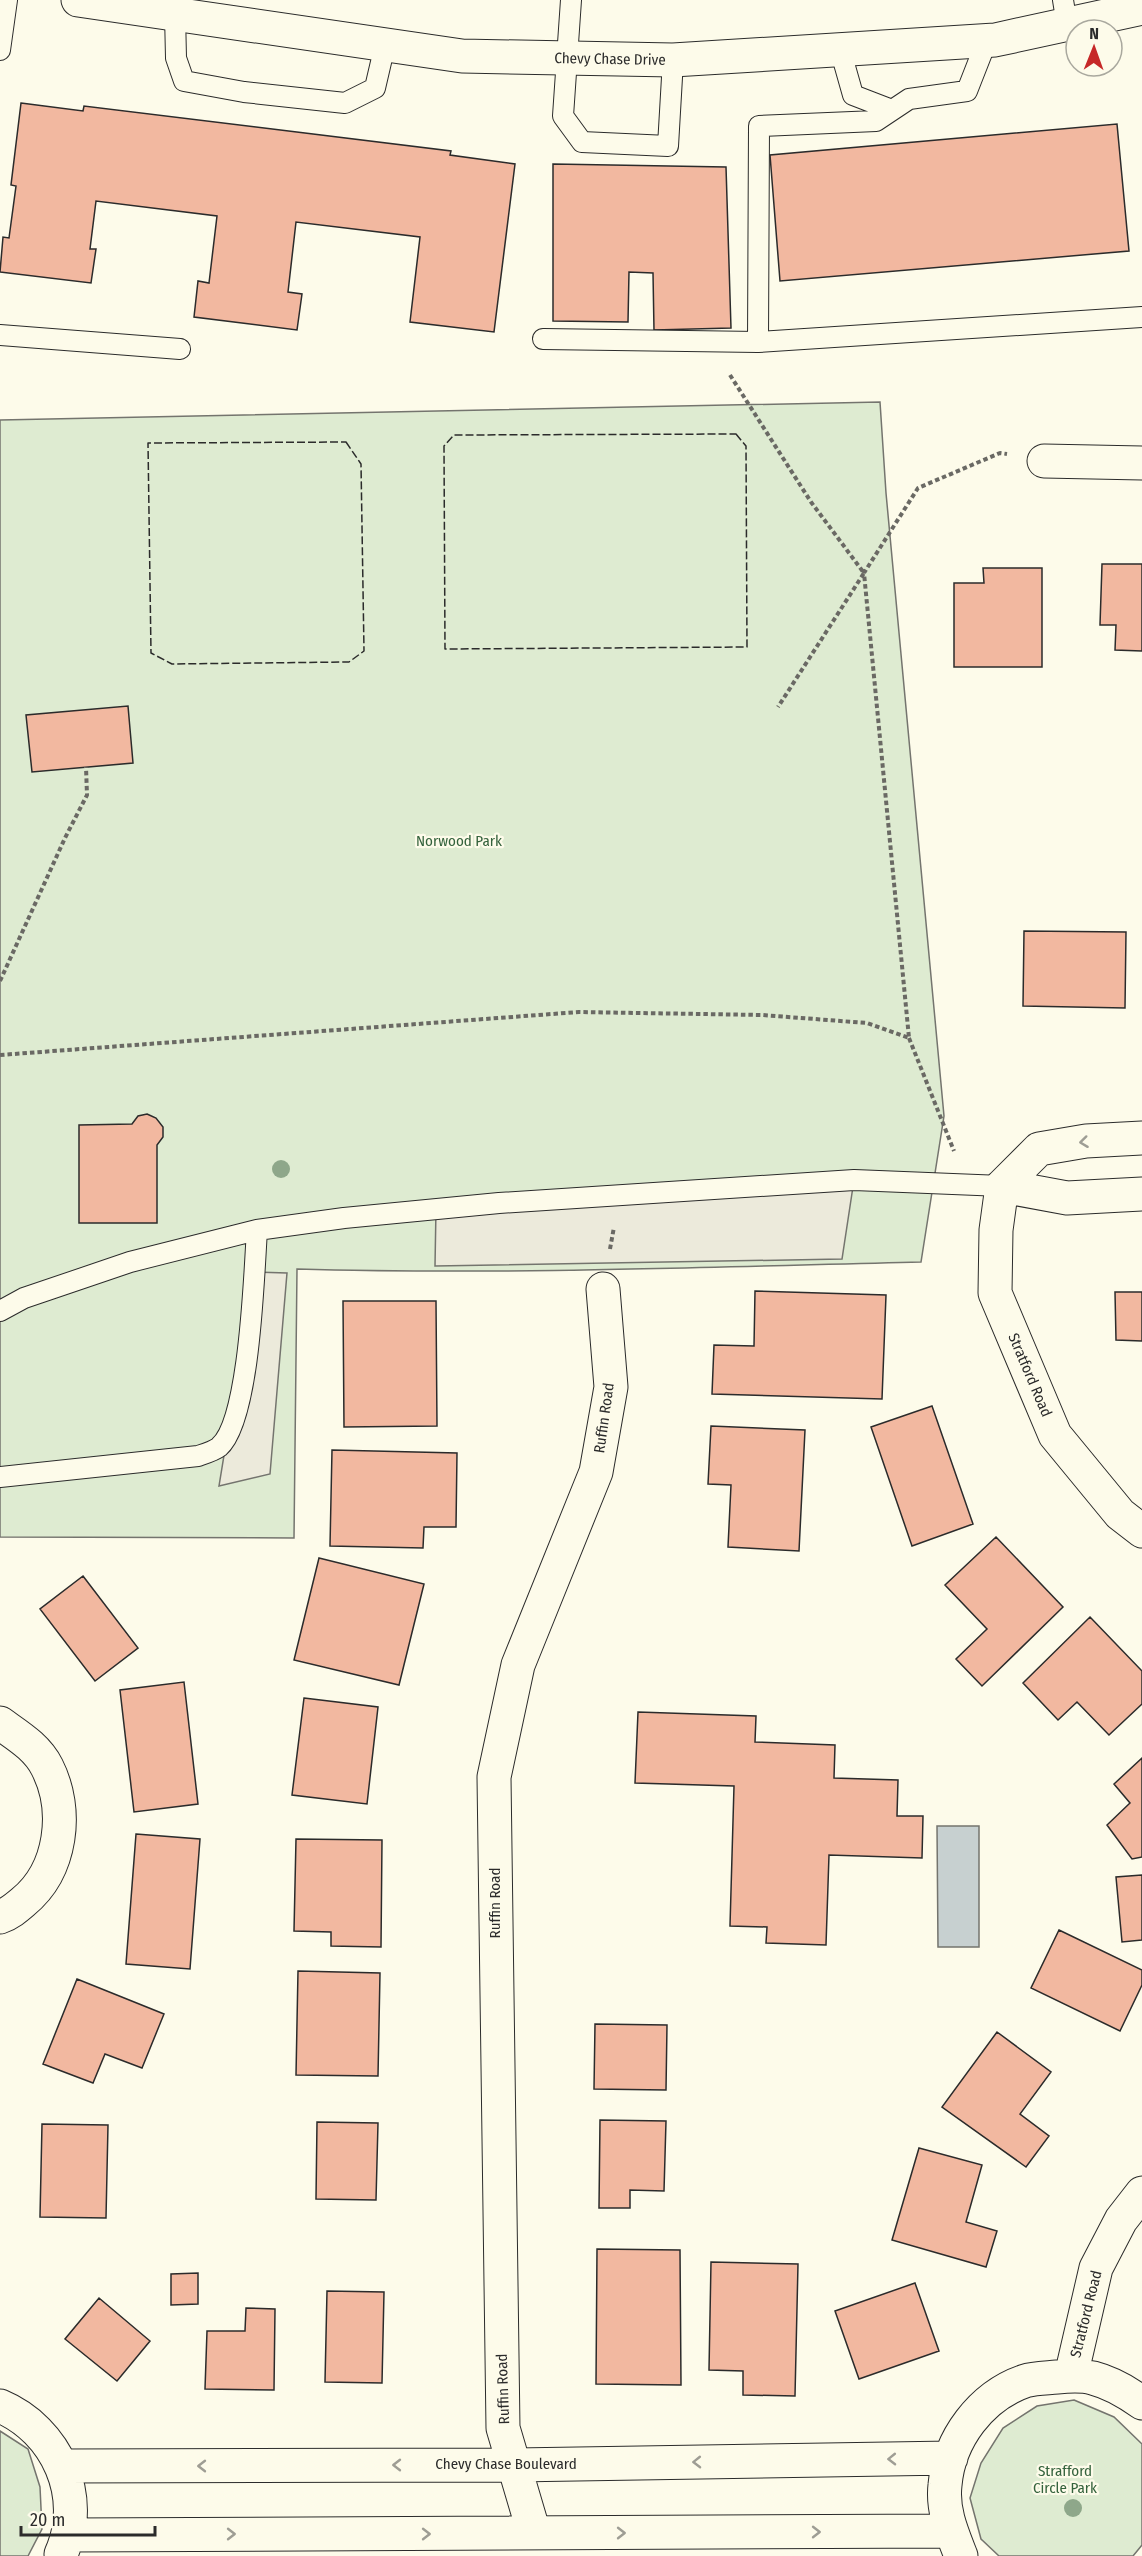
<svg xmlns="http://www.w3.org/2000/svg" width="1142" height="2556" viewBox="0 0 1142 2556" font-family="'Fira Sans Condensed',sans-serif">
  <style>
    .green { fill: #deebd1; stroke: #74746e; stroke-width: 1.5 }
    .parking { fill: #eceadb; stroke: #74746e; stroke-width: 1.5 }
    .water { fill: #c7d0d0; stroke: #74746e; stroke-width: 1.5 }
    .building { fill: #f2b8a0; stroke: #2b2b2b; stroke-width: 1.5 }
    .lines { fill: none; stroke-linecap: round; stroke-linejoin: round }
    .service-casing { stroke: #2b2b2b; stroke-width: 22 }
    .minor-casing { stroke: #2b2b2b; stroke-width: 35 }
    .path { stroke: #6a6964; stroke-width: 4; stroke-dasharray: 4.5 3; stroke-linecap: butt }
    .service { stroke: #fdfbea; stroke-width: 20 }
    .minor { stroke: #fdfbea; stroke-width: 33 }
    .fence { stroke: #2b2b2b; stroke-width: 1.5; stroke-dasharray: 8 3; stroke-linecap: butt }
    .tree { fill: #8ea78a }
    .oneway { stroke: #9e9d94 }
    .labels { text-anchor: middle; stroke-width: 4.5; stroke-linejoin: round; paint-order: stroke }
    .street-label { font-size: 15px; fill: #2b2b2b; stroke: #fdfbea }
    .park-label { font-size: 15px; fill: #34623c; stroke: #fdfbea }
  </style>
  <rect width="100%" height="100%" fill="#fdfbea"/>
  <path class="green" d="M880,402L886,493L944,1116L921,1262C713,1267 505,1275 297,1269L294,1538L0,1537V420Z
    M1074,2400L1114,2417L1142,2444V2545L1133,2556H999L981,2539L970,2498L981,2463L1003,2428L1037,2406Z
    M0,2431L28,2449L40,2487L42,2529L28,2556H0Z"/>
  <path class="parking" d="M854,1180L842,1259L435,1266L436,1209Z
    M254,1272L287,1273L270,1474L219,1486Z"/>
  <path class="water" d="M937,1826H979V1947H938Z"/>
  <path class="building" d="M21,103L83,111L84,106L451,151L450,155L515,164L494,332L410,322L420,237L296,222L288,292L302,294L297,330L194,317L198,281L209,283L217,216L96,201L90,249H96L91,283L0,272L3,237L9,238L16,186L11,185Z
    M1117,124L1129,251L780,281L770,155Z
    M553,164L726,167L731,328L654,330L653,273L629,272L628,322L553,321Z
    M1102,564H1142V651L1115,650L1116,625H1100Z
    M983,568H1042V667H954V583H984Z
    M128,706L133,763L32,772L26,715Z
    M1024,931L1126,932L1125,1008L1023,1006Z
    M147,1114L156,1118L163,1127V1137L157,1145V1223H79V1125L132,1124L138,1116Z
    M755,1291L886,1295L882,1399L712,1394L714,1345L754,1346Z
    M1115,1292H1142V1341L1116,1340Z
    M343,1301H436L437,1426L344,1427Z
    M932,1406L973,1524L912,1546L871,1427Z
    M711,1426L805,1430L799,1551L728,1547L731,1485L708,1484Z
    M332,1450L457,1453L456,1527H424L423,1548L330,1546Z
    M996,1537L1063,1607L982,1686L956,1659L987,1629L945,1585Z
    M319,1558L424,1584L399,1685L294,1660Z
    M83,1576L138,1648L95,1681L40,1609Z
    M1090,1617L1142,1671V1704L1109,1735L1077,1702L1058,1720L1023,1683Z
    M184,1682L198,1804L134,1812L120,1690Z
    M304,1698L378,1707L367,1804L292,1795Z
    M638,1712L756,1716L755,1742L835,1745L834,1778L898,1780L897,1816H923L922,1858L829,1855L826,1945L766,1943L767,1927L730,1926L734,1786L635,1783Z
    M1142,1758V1857L1132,1859L1107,1825L1130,1803L1114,1784Z
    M136,1834L200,1839L190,1969L126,1964Z
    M296,1839L382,1840L381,1947L331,1946V1932L294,1931Z
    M1142,1875V1940L1122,1942L1116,1877Z
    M1059,1930L1142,1970V1985L1120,2031L1031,1988Z
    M298,1971L380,1973L378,2076L296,2075Z
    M77,1979L164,2014L142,2068L105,2054L93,2083L43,2064Z
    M595,2024L667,2025L666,2090L594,2089Z
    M997,2032L1051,2072L1020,2114L1049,2136L1026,2167L942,2107Z
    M600,2120L666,2121L664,2191L630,2190V2208H599Z
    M317,2122L378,2123L376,2200L316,2199Z
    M42,2124L108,2125L106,2218L40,2217Z
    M919,2148L982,2165L966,2222L997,2231L986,2267L892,2240Z
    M597,2249L680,2250L681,2385L596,2384Z
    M711,2262L798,2264L795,2396L743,2395V2371L709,2370Z
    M198,2273V2304L171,2305V2274Z
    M915,2283L939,2351L859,2379L835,2311Z
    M327,2291L384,2292L382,2383L325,2382Z
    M99,2298L150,2341L117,2381L65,2339Z
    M246,2308L275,2309L274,2390L205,2389L207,2331H245Z"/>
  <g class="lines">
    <defs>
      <path id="service" d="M571,0L563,116L582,142L668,146L673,60
        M1063,0L1067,25
        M175,14L176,58L184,81L244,92L345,103L375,88L385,45
        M840,49L853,95L892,110
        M0,50L7,0
        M0,335L180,349
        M543,339L758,342L1142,317
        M758,342L759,126L876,121L909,99L967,91L987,40
        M0,1311L24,1298L130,1262L257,1230L344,1218L499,1203L854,1180L1002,1186
        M0,1477L198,1456C204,1454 214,1451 219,1447C250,1421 254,1273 257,1230"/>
      <path id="minor" d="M78,0L462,56L673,60L995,40L1142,8
        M1044,461L1142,463
        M1002,1186L996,1230L995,1293L1055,1435L1120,1514L1142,1531
        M1002,1186L1039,1149L1086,1141L1142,1138
        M1002,1186L1067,1198L1142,1194
        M0,1723C18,1736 37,1747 47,1767C69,1810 62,1870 23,1902C16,1908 9,1914 0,1917
        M1071,2376L1096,2268L1121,2220L1142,2193
        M0,2406C57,2430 87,2497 61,2554
        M62,2466L515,2465L951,2458
        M534,2533L503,2428L494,1777L518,1665L596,1472L611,1387L603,1289
        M68,2535L951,2531
        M961,2556C952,2533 942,2510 945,2485C949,2439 981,2396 1025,2381C1034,2378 1047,2378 1057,2377C1068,2376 1082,2375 1093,2378C1112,2383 1127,2392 1142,2403"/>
    </defs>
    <use href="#service" class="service-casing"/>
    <use href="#minor" class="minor-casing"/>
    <path class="path" d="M730,375L811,502L864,573L778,707
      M0,981L65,838L87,795L86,767
      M909,1038L954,1151
      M0,1055L579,1012L762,1015L867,1023L909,1038L864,573L918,488L1000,453L1007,454
      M610,1249L614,1227"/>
    <use href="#service" class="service"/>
    <use href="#minor" class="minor"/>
    <path class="fence" d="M736,434L746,446L747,647L445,649L444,446L454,435Z
      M346,442L361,464L364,651L349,662L172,664L151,653L148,443Z"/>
  </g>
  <g class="tree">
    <circle cx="281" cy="1169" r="9"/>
    <circle cx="1073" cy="2508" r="9"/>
  </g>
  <defs><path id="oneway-chevron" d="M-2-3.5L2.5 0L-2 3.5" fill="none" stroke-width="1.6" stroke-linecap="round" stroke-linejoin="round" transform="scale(1.5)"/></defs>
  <g class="oneway">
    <use href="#oneway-chevron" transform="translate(1084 1142) rotate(173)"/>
    <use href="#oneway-chevron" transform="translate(892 2459) rotate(179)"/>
    <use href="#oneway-chevron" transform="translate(697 2462) rotate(179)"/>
    <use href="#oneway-chevron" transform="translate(397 2465) rotate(180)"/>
    <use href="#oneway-chevron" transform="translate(202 2466) rotate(180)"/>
    <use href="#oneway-chevron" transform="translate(816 2532)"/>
    <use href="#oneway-chevron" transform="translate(621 2533)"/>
    <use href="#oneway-chevron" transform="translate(231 2534)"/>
    <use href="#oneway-chevron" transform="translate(426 2534)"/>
  </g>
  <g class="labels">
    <g class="street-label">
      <text transform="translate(610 59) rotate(1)" y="5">Chevy Chase Drive</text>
      <text transform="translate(1030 1375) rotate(67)" y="5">Stratford Road</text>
      <text transform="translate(604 1418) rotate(-82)" y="5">Ruffin Road</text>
      <text transform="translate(495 1903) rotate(-90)" y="5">Ruffin Road</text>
      <text transform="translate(1086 2314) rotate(-76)" y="5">Stratford Road</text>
      <text transform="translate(503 2389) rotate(-92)" y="5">Ruffin Road</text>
      <text x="506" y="2469">Chevy Chase Boulevard</text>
    </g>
    <g class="park-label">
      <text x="459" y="846">Norwood Park</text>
      <text x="1065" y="2476">Strafford<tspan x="1065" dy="17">Circle Park</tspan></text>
    </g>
  </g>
  <g transform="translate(1094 48) rotate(1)"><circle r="28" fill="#fdfbea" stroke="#a9a89e" stroke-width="1.5"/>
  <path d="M0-4.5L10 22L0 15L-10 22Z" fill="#c62828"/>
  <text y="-9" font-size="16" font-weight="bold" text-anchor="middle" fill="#2b2b2b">N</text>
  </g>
  <path d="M21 2526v9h134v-9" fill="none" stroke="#2b2b2b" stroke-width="3"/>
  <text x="30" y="2526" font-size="18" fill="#2b2b2b" stroke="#fdfbea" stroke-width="4.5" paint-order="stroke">20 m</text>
</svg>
